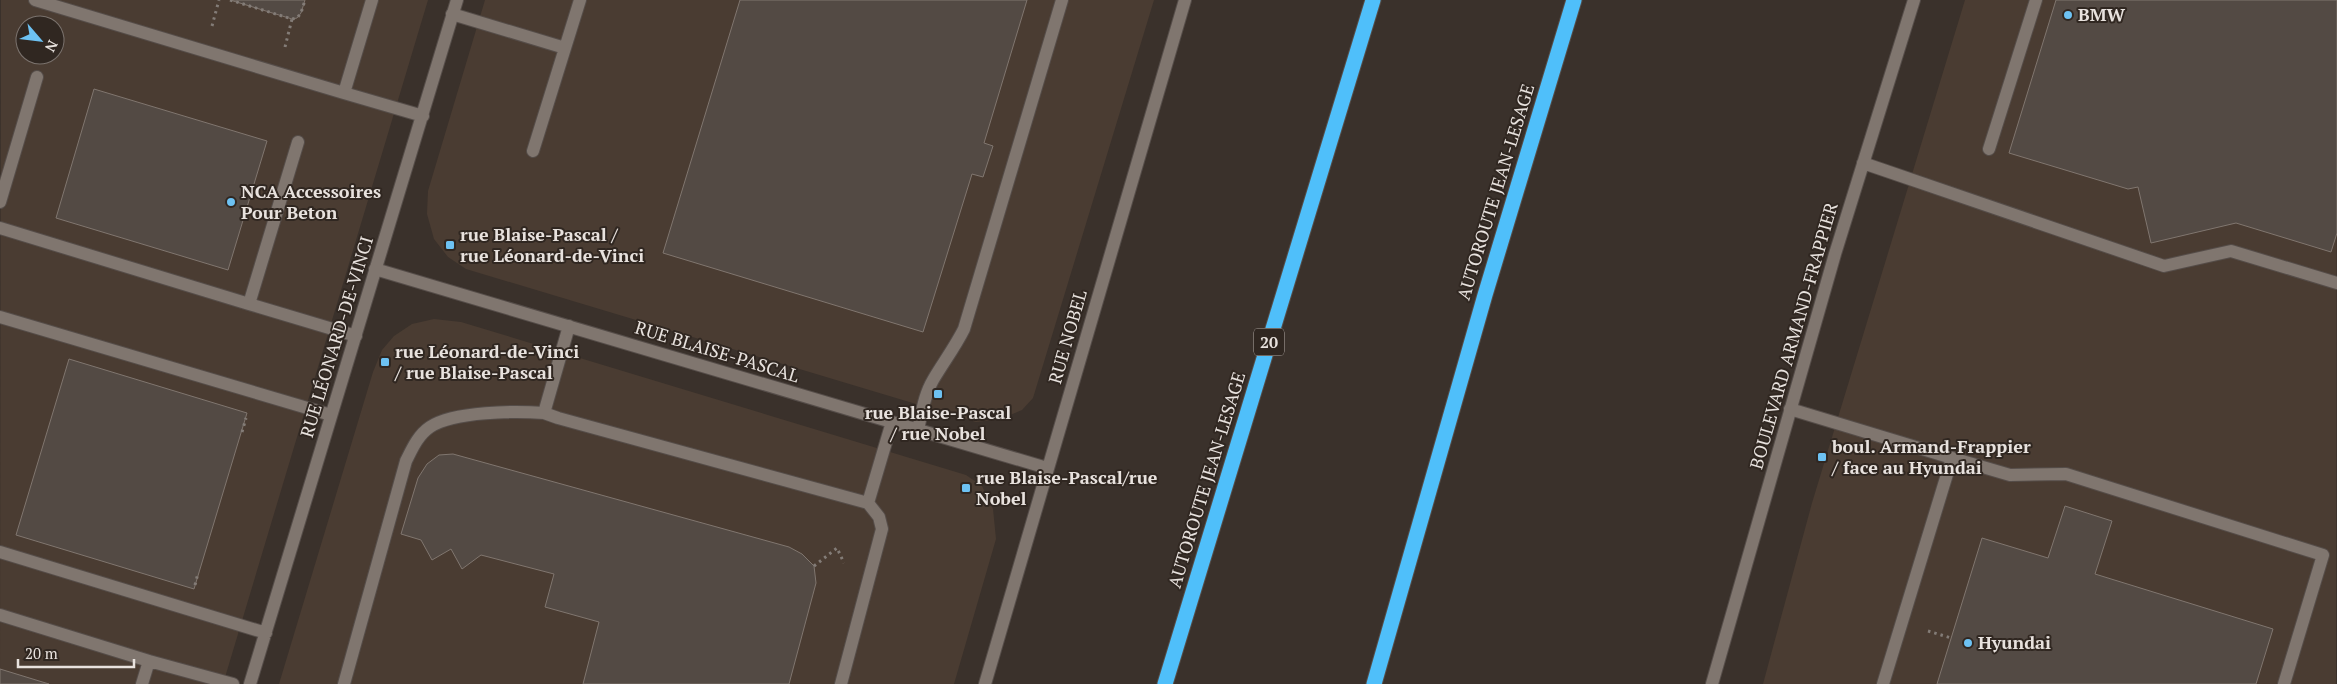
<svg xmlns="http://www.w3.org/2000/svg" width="2337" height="684" viewBox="0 0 2337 684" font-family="'PT Serif',serif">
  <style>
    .built { fill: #4a3c32; fill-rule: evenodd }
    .building { fill: #534a44; stroke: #80766f }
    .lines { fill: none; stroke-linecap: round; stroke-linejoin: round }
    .minor-casing { stroke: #554d49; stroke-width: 14 }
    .highway-casing { stroke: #554d49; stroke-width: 17 }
    .path { stroke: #837c77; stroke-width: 3; stroke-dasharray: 2.5 4; stroke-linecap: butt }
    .minor { stroke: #80766f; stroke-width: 12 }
    .highway { stroke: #4fbffa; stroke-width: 15 }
    .poi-dot { fill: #6dc2f3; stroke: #302721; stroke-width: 2 }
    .labels { text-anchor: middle; stroke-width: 4; stroke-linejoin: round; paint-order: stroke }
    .shield { fill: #302721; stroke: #b1aaa5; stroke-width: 1 }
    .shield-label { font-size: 16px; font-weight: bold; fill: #e8e2de }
    .poi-label { font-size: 18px; font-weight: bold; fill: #e8e2de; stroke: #302721; text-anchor: start }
    .street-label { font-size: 18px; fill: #e8e2de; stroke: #302721 }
  </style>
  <rect width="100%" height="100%" fill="#3a312b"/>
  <path class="built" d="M1,0H428L223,684H0ZM25,25H55V55H25Z
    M485,0H1154L1033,398L1022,410L1000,419L976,422L466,269L448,257L434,239L427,214L428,191Z
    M1965,0H2337L2336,684H1763L1812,503Z
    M434,319L461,322L966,475L982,486L993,509L996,539L954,684H279L373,372L382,350L394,336L412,324Z"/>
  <path class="building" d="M230,0H305L301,13L297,18L292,19Z
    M740,0H1027L984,143L993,146L983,177L972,174L923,332L663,253Z
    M2056,0H2337V233L2331,252L2236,223L2151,243L2138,187L2128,189L2009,153Z
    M94,89L267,141L228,270L56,218Z
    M69,359L247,413L194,589L16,535Z
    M453,454L789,547L802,554L814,566L816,583L789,684H583L599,622L545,607L554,574L481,555L462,569L451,549L432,560L421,540L401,534L418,478L427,464L439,455Z
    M2065,506L2112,521L2095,574L2273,629L2256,684H1937L1982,538L2048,558Z
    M0,669L49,684H0Z"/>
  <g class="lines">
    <defs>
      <path id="minor" d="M35,0L344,93
        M372,0L344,93L423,116
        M452,14L565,48
        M298,142L249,304L356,336
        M1989,149L2036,0
        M533,151L580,0
        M1863,163L2164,266L2231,251L2337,283
        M0,202L37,77
        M0,228L249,304
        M375,269L1047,468
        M0,317L331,415
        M569,326L544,413L558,418L868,503L892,422
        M1790,409L1952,458L1883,684
        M918,429C922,413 924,395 933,380C943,363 955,347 964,329L1062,0
        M1952,458L2010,475L2066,474L2323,555L2284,684
        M0,552L266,633
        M0,615L149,661
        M142,684L149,661L233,684
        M250,684L457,0
        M344,684L406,461C412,449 418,435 430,427C454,411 516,411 544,413
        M841,684L882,529L879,517L868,503
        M985,684L1185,0
        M1712,684L1835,254L1914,0"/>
      <path id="highway" d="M1165,684L1373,0
        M1374,684L1485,295L1574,0"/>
    </defs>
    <use href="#minor" class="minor-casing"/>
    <use href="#highway" class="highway-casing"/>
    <path class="path" d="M230,0L292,19L297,18L301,13L305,0
      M212,26L219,0
      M285,47L292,19
      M242,432L246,418
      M814,566L837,548L844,563
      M195,585L198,573
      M1928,631L1951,638"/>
    <use href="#minor" class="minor"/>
    <use href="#highway" class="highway"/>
  </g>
  <g class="poi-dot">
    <circle cx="2068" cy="15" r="5"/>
    <circle cx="231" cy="202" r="5"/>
    <rect x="445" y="240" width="10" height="10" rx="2.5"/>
    <rect x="380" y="357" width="10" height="10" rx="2.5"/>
    <rect x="933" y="389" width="10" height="10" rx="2.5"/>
    <rect x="1817" y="452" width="10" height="10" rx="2.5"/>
    <rect x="961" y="483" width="10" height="10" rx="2.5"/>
    <circle cx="1968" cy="643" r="5"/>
  </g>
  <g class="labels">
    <rect class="shield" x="1254" y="328.5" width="30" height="27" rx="4"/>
    <g class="shield-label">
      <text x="1269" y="348">20</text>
    </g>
    <g class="poi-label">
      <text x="2078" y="21">BMW</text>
      <text x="241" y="198">NCA Accessoires<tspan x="241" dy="21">Pour Beton</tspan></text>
      <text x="460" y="241">rue Blaise-Pascal /<tspan x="460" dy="21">rue Léonard-de-Vinci</tspan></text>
      <text x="395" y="358">rue Léonard-de-Vinci<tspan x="395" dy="21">/ rue Blaise-Pascal</tspan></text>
      <text x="938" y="419" text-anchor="middle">rue Blaise-Pascal<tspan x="938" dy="21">/ rue Nobel</tspan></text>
      <text x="1832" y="453">boul. Armand-Frappier<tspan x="1832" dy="21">/ face au Hyundai</tspan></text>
      <text x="976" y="484">rue Blaise-Pascal/rue<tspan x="976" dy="21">Nobel</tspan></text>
      <text x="1978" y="649">Hyundai</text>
    </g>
    <g class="street-label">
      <text transform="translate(1496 192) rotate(-73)" y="6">AUTOROUTE JEAN-LESAGE</text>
      <text transform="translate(1794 336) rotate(-74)" y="6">BOULEVARD ARMAND-FRAPPIER</text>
      <text transform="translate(337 337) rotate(-73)" y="6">RUE LÉONARD-DE-VINCI</text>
      <text transform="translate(1068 337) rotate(-74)" y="6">RUE NOBEL</text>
      <text transform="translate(717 352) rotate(17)" y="6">RUE BLAISE-PASCAL</text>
      <text transform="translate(1207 480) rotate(-73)" y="6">AUTOROUTE JEAN-LESAGE</text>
    </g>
  </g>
  <g transform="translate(40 40) rotate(118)"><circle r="24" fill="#302721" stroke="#7a726d"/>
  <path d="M0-4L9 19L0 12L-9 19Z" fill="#6dc2f3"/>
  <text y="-8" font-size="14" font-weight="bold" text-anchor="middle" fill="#e8e2de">N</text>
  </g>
  <path d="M18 659v8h116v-8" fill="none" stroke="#e8e2de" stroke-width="2.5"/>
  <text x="25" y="659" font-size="15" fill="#e8e2de" stroke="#302721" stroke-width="4" paint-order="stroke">20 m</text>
</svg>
